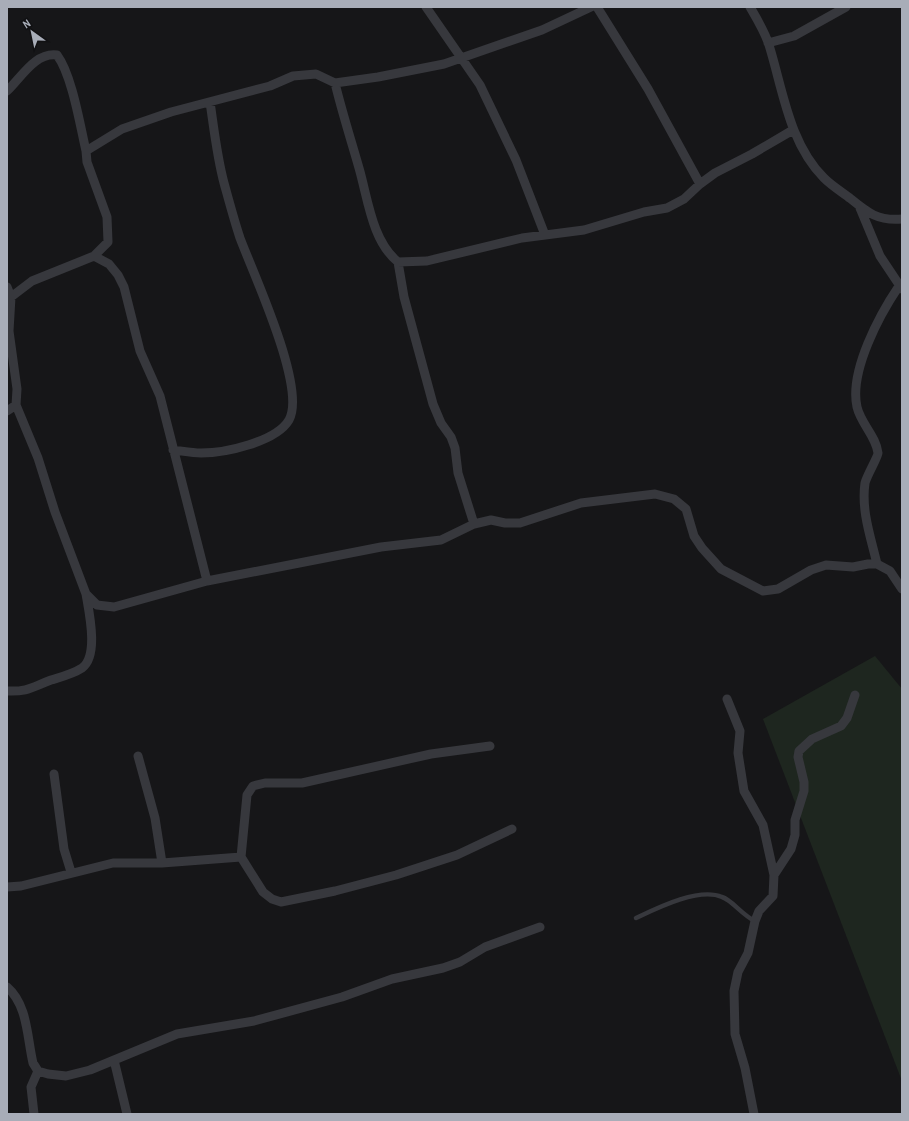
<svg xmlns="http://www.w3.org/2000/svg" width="909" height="1121" viewBox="0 0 909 1121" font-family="'Archivo Narrow',sans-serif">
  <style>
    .green { fill: #1e261f }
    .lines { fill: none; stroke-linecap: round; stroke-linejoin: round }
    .service { stroke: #37383d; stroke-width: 4.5 }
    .minor { stroke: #37383d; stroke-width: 9 }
  </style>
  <rect width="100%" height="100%" fill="#161618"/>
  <path class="green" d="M875,656L902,689V1081L763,719Z"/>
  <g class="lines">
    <path class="service" d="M636,918C657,908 699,887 722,897C732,900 742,915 755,921"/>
    <path class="minor" d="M426,7L480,85L516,160L545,235
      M597,7L648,89L700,184
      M750,7C757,19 765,32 769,45C783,90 789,143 824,178C832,186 842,192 851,199C868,213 878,221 902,219
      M768,43L794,36L846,7
      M335,83C342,112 351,140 359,168C368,199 372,241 398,262L427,261L522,238L584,230L644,212L667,208L684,199L700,184L715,173L752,154L793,130
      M7,91C21,78 35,52 57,55C72,75 80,125 86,151
      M860,208L880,256L902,289
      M94,256L109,264L118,275L124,287L140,351L160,396L207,581
      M398,262L404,297L433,404L441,423L451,437L455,448L458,473L474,524
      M7,287L11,297
      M16,405L38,458L55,512L86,594L97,605L114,607L207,581L381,547L441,540L474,524L491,520L505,523H520L581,503L655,494L674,499L686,509L694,536L702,548L721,569L763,591L778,589L811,570L826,565L853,567L868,564H877L890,571L902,589
      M7,411L16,405L17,389L9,331L11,297L32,281L94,256L108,242L107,217L87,162L86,151L122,129L171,112L270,86L293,76L316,74L335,83L378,77L444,64L542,30L591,7
      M173,450C182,451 192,453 201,453C225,453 276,442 289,420C307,388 253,273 240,238C234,220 229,201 224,183C217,157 214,129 210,102
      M877,564C871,538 861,511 865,483C867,475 878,457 878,453C876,436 861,424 857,407C849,371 880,314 899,286
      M7,691C28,692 32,687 51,680C61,677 73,674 82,668C99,656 89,612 86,594
      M727,699L740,731L738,753L744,791L763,825L774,875L773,896L759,911L755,921L748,953L738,972L734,991L735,1034L745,1068L754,1114
      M490,746L431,754L302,783H265L253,786L247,795L241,857L263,892L272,899L281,902L335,891L396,875L457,855L512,829
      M138,756L155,818L162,863
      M54,774L64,849L71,872
      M774,875L791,849L795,835V820L804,791V782L798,757L799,751L812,739L841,726L847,718L855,695
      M7,887L21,886L113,863H162L241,857
      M7,987C28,1005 27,1038 33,1063L38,1071L48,1074L66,1076L90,1070L177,1034L254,1021L342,997L392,979L443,968L460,962L485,947L540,927
      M114,1060L127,1114
      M34,1114L31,1087L38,1071"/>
  </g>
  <rect width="909" height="1121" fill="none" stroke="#a8adb8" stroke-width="16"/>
  <g transform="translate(32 32) rotate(327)" stroke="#111113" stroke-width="3" paint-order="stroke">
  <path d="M0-3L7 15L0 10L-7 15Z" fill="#a8adb8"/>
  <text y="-6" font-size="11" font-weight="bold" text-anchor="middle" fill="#a8adb8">N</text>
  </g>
</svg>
